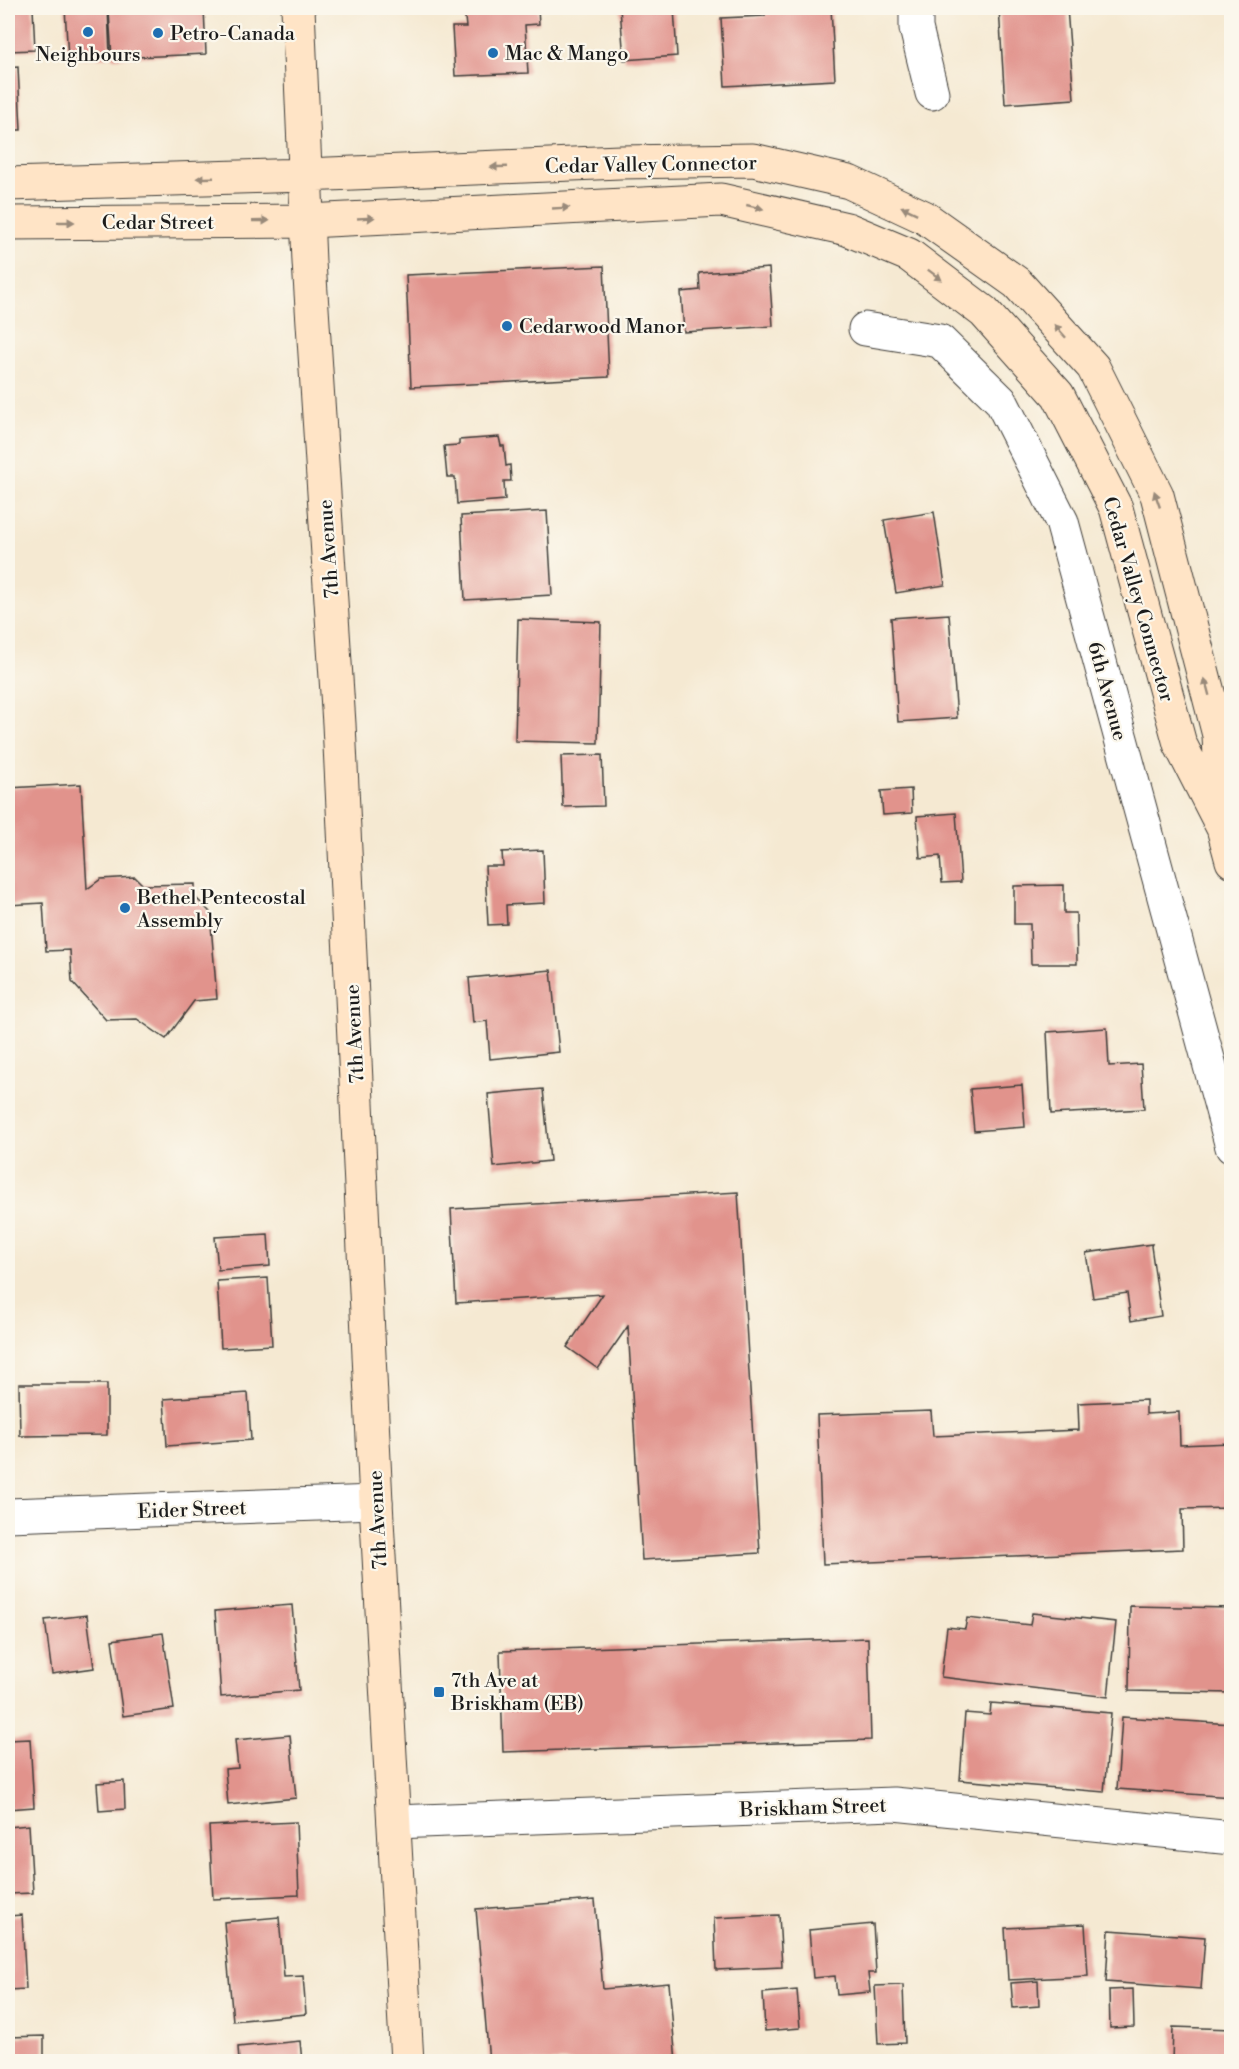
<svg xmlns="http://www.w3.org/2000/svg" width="1239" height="2069" viewBox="0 0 1239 2069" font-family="'Libre Bodoni',serif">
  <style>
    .building { fill: #e1938c }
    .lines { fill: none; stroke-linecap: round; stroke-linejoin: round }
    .street-casing { stroke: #3d3b37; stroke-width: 35 }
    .secondary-casing { stroke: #3d3b37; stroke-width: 35 }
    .street { stroke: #fff; stroke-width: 33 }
    .secondary { stroke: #ffe4c6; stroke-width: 33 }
    .oneway { fill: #998a7a }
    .poi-dot { fill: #1f6fb2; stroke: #fbf7ec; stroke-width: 2 }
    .labels { text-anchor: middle; stroke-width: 4.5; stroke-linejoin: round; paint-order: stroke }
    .poi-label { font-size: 20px; fill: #1c1c1c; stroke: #fbf7ec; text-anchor: start }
    .street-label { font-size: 20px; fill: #1c1c1c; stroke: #fbf7ec }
  </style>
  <rect width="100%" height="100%" fill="#fbf7ec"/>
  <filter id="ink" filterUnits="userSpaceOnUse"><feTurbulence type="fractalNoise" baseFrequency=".0167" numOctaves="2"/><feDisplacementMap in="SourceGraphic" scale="12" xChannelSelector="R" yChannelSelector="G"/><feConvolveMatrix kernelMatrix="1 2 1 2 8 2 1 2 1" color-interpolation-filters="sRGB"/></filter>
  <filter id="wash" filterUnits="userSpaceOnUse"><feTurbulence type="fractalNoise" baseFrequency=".008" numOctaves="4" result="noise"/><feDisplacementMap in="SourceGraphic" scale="24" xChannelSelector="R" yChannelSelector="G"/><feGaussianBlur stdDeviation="1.35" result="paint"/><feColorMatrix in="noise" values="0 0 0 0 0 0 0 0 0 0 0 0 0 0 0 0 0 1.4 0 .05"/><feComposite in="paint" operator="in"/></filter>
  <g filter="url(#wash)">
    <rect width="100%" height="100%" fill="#f5e9d2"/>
    <g id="blocks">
      <path class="building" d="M33,8L35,50L8,51V9Z
        M65,8H108L110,57L68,59Z
        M204,8L206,54L112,58L109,11Z
        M464,8H538L539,24L525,25L528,73L455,76L452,27H466Z
        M620,8H674L677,56L624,60Z
        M765,8H831L835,80L725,86L721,18L765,16Z
        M999,8H1067L1074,99L1005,104Z
        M18,67L21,130H8V68Z
        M604,266L609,377L411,387L406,275Z
        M769,268L773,326L684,332L681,292L700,290L699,273Z
        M499,437L501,446H504L506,466L510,465L511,481H504L505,500L457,504L455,477H447L444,446L459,445V440Z
        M547,511L552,595L465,600L461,516Z
        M934,512L945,585L896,593L884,520Z
        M949,614L957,718L898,722L891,618Z
        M518,619L601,622L598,743L515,741Z
        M602,755L604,806L563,807L561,756Z
        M81,784L87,889L101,879L135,877L143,885L195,884V897L210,912L217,999L194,1001L166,1039L137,1019L106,1020L72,982L70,950L46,951L43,903L8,905V788Z
        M911,789L912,813L883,815L881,791Z
        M956,813L961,882L942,883L940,856L920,858L917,816Z
        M543,850L545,903L506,905L507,924L488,925L485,866H503L502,852Z
        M1064,885V913H1076L1077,964H1031L1030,924H1014V886Z
        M551,970L559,1052L490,1059L487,1021L473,1023L469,978Z
        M1107,1028L1109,1066L1141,1064L1144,1109L1051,1114L1047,1032Z
        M1022,1085L1025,1127L974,1131L970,1089Z
        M543,1089L550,1161L494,1167L488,1094Z
        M738,1192L760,1553L642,1560L628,1326L598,1369L567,1347L603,1294L456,1303L451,1209Z
        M268,1234L270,1266L218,1270L215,1237Z
        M1152,1244L1151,1246L1161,1316L1131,1321L1127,1293L1093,1298L1086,1253Z
        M268,1278L272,1345L221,1348L217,1281Z
        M19,1384H107V1435L20,1436Z
        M248,1393L251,1440L167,1446L164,1399Z
        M1146,1400V1414L1179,1412L1180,1445L1231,1443L1232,1508L1182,1509L1183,1549L823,1564L817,1415L931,1411L933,1436L1079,1430L1078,1403Z
        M292,1605L299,1690L221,1697L215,1611Z
        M1130,1606L1232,1608V1693L1129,1691Z
        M1032,1613L1116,1622L1108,1697L941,1677L947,1627L965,1629L967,1618L1030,1625Z
        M87,1615L94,1668L52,1674L45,1620Z
        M163,1633L174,1709L123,1716L112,1640Z
        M868,1638L871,1740L503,1752L500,1651Z
        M991,1703L1111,1713L1104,1792L960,1780L965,1713L990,1715Z
        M1122,1717L1232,1724V1797L1117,1789Z
        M290,1735L296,1798L228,1805L225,1769L238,1768L235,1740Z
        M30,1739L34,1807L8,1809V1740Z
        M124,1781L125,1809L99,1811L97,1783Z
        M296,1822L299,1895L213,1899L209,1826Z
        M29,1825L33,1893L8,1894V1827Z
        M595,1900L603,1989L669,1983L676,2062H489L476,1909Z
        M22,1915L26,1989L8,1990V1916Z
        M779,1915L782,1967L716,1970L714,1918Z
        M279,1917L284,1977L303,1976L306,2014L233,2021L224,1922Z
        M873,1924L876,1973H868L870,1992L837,1995L835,1976L813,1978L809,1930Z
        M1085,1924L1088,1976L1008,1980L1005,1928Z
        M1109,1930L1205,1937L1201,1989L1106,1982Z
        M1038,1981L1039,2006L1013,2008L1011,1983Z
        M903,1985L905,2043L878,2044L875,1986Z
        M1133,1989L1134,2027L1110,2028L1109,1990Z
        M797,1990L800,2028L765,2031L763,1993Z
        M1173,2027L1232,2029V2062H1172Z
        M44,2036V2062H8V2037Z
        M300,2041L302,2062H239L238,2047Z"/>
    </g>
  </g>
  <g filter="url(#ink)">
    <use href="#blocks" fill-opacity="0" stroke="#3d3b37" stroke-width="1.5"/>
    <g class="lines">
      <defs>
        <path id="street" d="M916,8V28L932,93
          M865,329L940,341L1001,401L1062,522L1232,1147
          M8,1515L376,1502
          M394,1822L894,1804L1232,1838"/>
        <path id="secondary" d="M298,8L309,262L339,724L376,1502L407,2062
          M8,184L305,175L620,162L753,160L849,182L924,217L1017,283L1093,367L1157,495L1219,735L1223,828
          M8,223L308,221L721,200L847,229L909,255L984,312L1058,395L1116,508L1180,744L1223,828L1232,861"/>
      </defs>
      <use href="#street" class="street-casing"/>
      <use href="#secondary" class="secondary-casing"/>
      <use href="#street" class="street"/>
      <use href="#secondary" class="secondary"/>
    </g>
    <defs><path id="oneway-solid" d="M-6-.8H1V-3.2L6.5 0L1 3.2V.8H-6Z" transform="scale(1.5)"/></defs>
    <g class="oneway">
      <use href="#oneway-solid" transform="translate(499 167) rotate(178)"/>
      <use href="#oneway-solid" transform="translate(205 178) rotate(178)"/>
      <use href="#oneway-solid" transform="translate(755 207) rotate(13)"/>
      <use href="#oneway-solid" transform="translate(561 208) rotate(-3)"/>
      <use href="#oneway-solid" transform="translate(909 210) rotate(-155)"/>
      <use href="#oneway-solid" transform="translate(366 218) rotate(-3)"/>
      <use href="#oneway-solid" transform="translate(261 221) rotate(-1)"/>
      <use href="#oneway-solid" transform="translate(66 222)"/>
      <use href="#oneway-solid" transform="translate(935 275) rotate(37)"/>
      <use href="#oneway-solid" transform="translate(1060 331) rotate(-132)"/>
      <use href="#oneway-solid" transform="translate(1157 499) rotate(-109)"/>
      <use href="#oneway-solid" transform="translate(1207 687) rotate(-105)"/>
    </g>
  </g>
  <g class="poi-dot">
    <circle cx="88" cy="32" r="6"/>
    <circle cx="158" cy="33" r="6"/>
    <circle cx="493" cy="53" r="6"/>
    <circle cx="507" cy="326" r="6"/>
    <circle cx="125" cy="908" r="6"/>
    <rect x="433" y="1686" width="12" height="12" rx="3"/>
  </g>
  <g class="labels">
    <g class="poi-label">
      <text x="170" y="40">Petro-Canada</text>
      <text x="505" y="60">Mac &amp; Mango</text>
      <text x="88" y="61" text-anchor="middle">Neighbours</text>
      <text x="519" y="333">Cedarwood Manor</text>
      <text x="137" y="904">Bethel Pentecostal<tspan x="137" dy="23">Assembly</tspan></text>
      <text x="451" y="1687">7th Ave at<tspan x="451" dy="23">Briskham (EB)</tspan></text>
    </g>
    <g class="street-label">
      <text transform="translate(651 164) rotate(-1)" y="7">Cedar Valley Connector</text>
      <text x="158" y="229">Cedar Street</text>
      <text transform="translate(328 549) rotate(-94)" y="7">7th Avenue</text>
      <text transform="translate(1139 599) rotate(74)" y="7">Cedar Valley Connector</text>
      <text transform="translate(1108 691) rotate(75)" y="7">6th Avenue</text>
      <text transform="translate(354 1034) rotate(-93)" y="7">7th Avenue</text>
      <text transform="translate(192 1509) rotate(-2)" y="7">Eider Street</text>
      <text transform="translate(377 1520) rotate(-93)" y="7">7th Avenue</text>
      <text transform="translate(813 1807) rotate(-2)" y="7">Briskham Street</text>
    </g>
  </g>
  <rect width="1239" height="2069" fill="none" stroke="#fbf7ec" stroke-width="30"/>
</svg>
